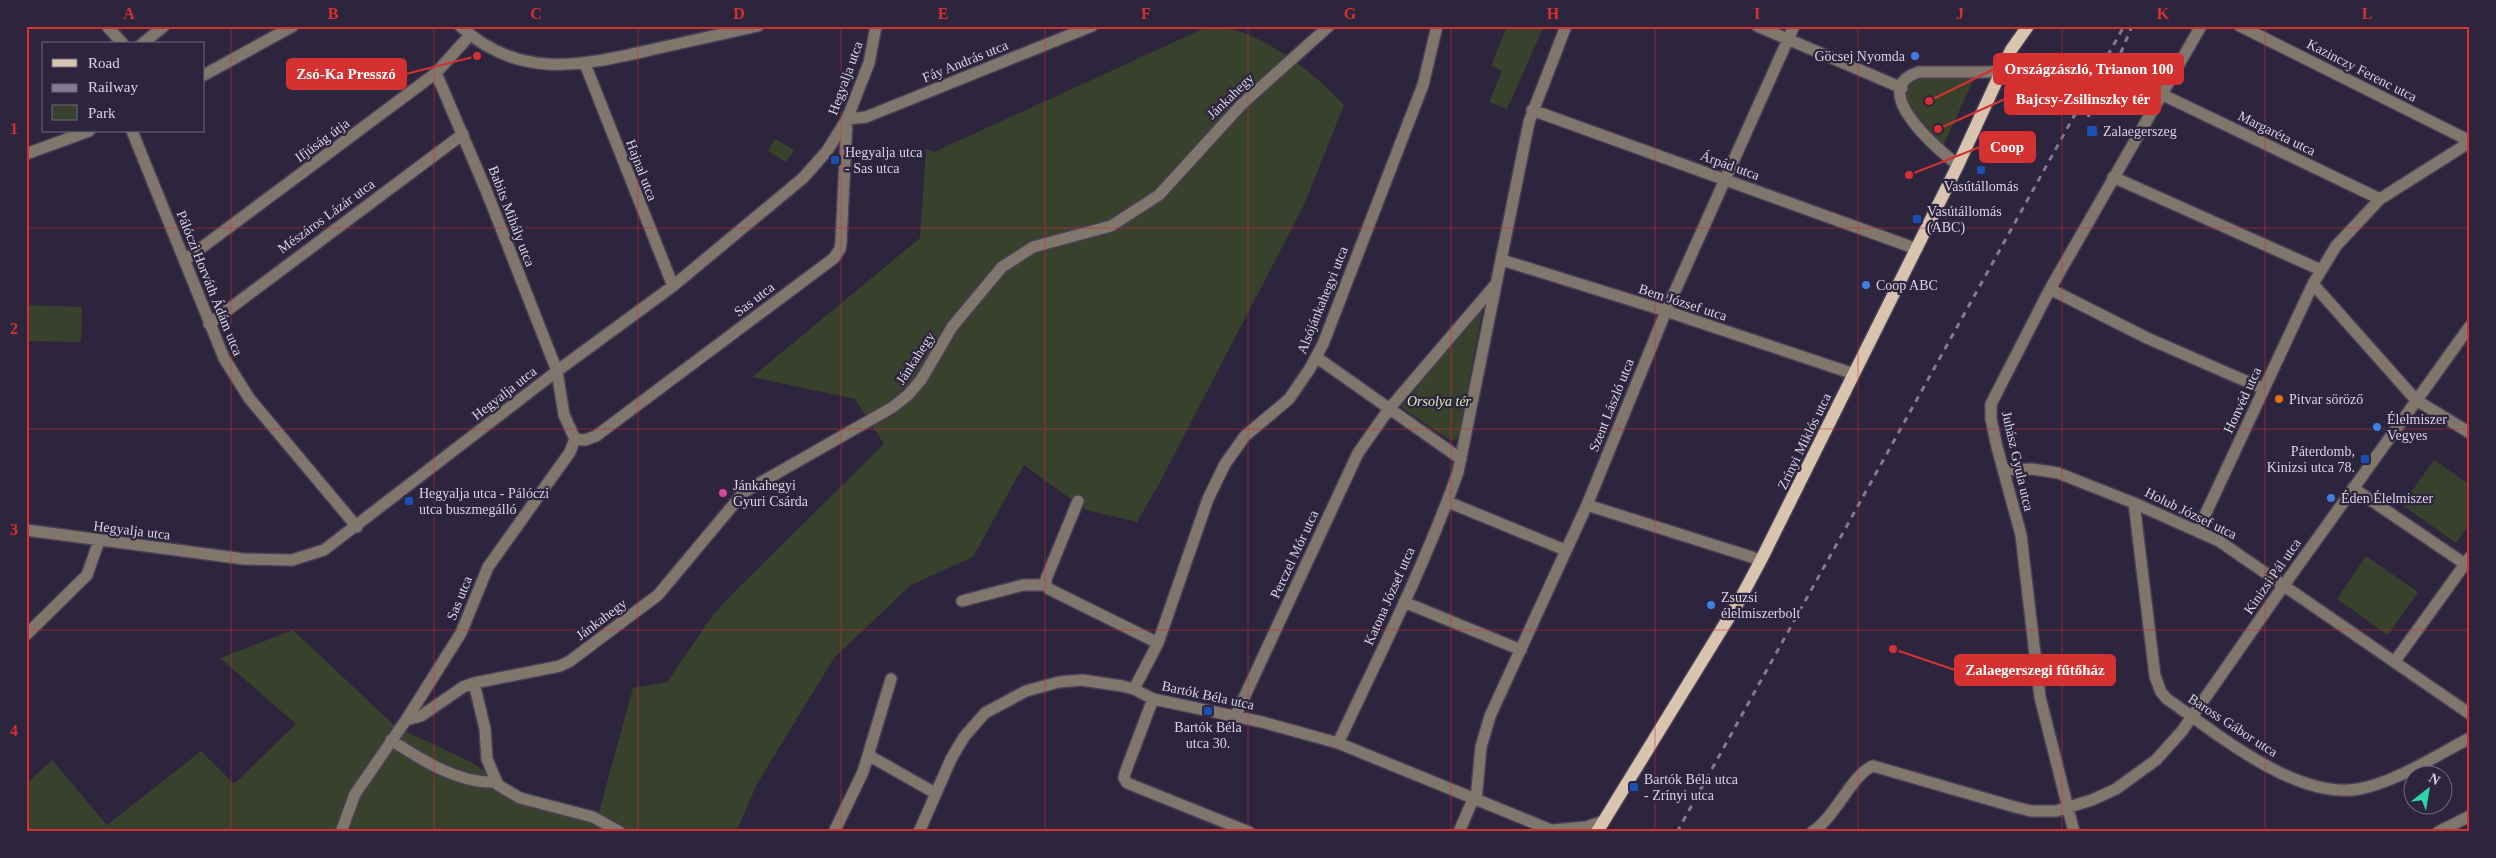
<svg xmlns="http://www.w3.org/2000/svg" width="2496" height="858" viewBox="0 0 2496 858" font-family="'Times New Roman',serif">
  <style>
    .green { fill: #38412b }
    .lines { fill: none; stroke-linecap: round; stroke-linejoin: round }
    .minor-casing { stroke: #494058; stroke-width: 14 }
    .major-casing { stroke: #494058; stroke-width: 15 }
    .minor { stroke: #80766c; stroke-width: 11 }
    .major { stroke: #d9c4af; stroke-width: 12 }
    .rail { stroke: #827a8f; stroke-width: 3; stroke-dasharray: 6 6; stroke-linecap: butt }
    .grid { fill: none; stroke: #d63131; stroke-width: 1; stroke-opacity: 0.55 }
    .shop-dot { fill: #3f7fe0; stroke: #2d243d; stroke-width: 2 }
    .transit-dot { fill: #1a4fb4; stroke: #2d243d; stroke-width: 2 }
    .food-dot { fill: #e8710a; stroke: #2d243d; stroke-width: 2 }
    .hotel-dot { fill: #d1479c; stroke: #2d243d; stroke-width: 2 }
    .labels { text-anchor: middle; stroke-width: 4.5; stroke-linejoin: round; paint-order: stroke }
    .poi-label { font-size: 14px; fill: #d9d3e4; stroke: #2d243d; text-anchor: start }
    .street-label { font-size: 14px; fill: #d9d3e4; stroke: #2d243d }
    .park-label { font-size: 14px; font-style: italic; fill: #d6edb8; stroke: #2d243d }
    .leader { fill: none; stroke: #d63131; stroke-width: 2 }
    .callout-dot { fill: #d63131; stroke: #2d243d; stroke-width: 2 }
    .callout { fill: #d63131; stroke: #d63131; stroke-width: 2 }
    .callout-label { font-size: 15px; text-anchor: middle; font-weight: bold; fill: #fff }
    .neatline { fill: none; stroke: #d63131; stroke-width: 2 }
    .grid-label { font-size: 16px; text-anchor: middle; font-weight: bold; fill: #d63131 }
  </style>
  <rect width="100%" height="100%" fill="#2d243d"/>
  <path class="green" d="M1209,26C1256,26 1314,72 1344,105L1304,205L1160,482L1137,522L1086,510L1024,465L973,557L911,585L834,658L757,784L736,832H26V784L52,760L107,825L201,751L234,784L296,724L220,658L293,630L396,727L473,763L519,796L596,823L633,688L667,682L713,615L736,590L884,444L855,399L752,377L920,238L926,149L934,152Z
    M1507,26H1544L1507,109L1489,102L1502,71L1491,66Z
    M1924,78L1974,79L1943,146C1934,137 1913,121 1907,110C1899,95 1909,81 1924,78Z
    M775,139L794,150L786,162L768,151Z
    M26,305L82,307L81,342L26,341Z
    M1479,309L1482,313L1458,438L1451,441L1401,407Z
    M2434,460L2470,485V523L2456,543L2402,505Z
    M2366,556L2418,592L2388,635L2337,599Z"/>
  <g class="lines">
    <defs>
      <path id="minor" d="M107,26L123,44
        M460,26C519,80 580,66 650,50C686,42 722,34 758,26
        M1757,26L1902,88
        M2240,26L2470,141
        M142,44L164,26
        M585,64L673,286
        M204,75L293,26
        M2161,94L2380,199
        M1532,110L1917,249
        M132,131L224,358L249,398L357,527
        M26,154L89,131
        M1958,165C1940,151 1865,89 1919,72H2001
        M2113,177L2321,270
        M185,260L436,73L470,35
        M1502,260L1666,311L1854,374
        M2313,284L2416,400L2470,433
        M2050,289L2147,338L2264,389
        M209,324L463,134
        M1316,357L1461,459
        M575,439L585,440L596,436L834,258L840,249L841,242L847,119L866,117L1092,26
        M2004,470L2032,469L2058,473L2134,503L2219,541L2470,714
        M2353,488L2465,564
        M1448,502L1565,550
        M2134,503L2155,676L2161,692L2167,699C2218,734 2296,800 2359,789C2396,782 2437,755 2470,738
        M1587,505L1761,560
        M26,530L244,559L292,560L324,550L557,371L673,286L803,178L827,151L847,119L869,63L876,26
        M2198,530L2313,284L2336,246L2380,199L2470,142
        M1046,585L1049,589L1158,643
        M1046,585V579L1078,501
        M962,601L1023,585H1046
        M1404,602L1521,650
        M26,635L87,575L99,541
        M2395,661L2470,557
        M474,683L485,729L487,759L498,785L520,798L593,817L620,832
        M1134,689L1158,643L1208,499L1225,464L1245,436L1289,399L1309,370L1323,344L1423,85L1437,26
        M1153,699L1125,773L1124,778L1127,783L1249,832
        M1235,717L1358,453L1389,409L1495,285
        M406,720L421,716L463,687L474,683L560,666L570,661L658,595L744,492L893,407L908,395L921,380L952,327L1002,267L1033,247L1111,226L1159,195L1242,104L1329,26
        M391,740C420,759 459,784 495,782
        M1338,743C1380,654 1425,565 1458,472L1529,122L1566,26
        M868,755L935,793
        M1476,800L1481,747L1490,716L1587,505L1666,311L1794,26
        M1553,830L1586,827L1604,821
        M341,832L355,794L406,720L461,633L488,567L570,452L575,439L564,415L557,371L486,190L436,73
        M834,832L863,772L891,679
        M919,832L951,759L964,737L985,713L1026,691L1059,682L1082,680L1122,686L1134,689L1153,699L1262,722L1338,743L1556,832
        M1459,832L1473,799
        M1812,832C1836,817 1852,774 1873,766L2015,807L2031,811H2056L2092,800L2116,789L2156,760L2182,731L2284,585L2470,326
        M2074,832L2040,697L2021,535L1997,447L1991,419V404L2050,289L2201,26
        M2438,832L2470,816"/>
      <path id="major" d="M1597,832L1739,601L1761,560L1958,165L2011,50L2028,26"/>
    </defs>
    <use href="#minor" class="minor-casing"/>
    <use href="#major" class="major-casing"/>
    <use href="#minor" class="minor"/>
    <use href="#major" class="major"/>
    <path class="rail" d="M2088,117L2114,69L2132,26
      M1677,832L2124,26"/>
  </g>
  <path class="grid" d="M231,26V832M434,26V832M638,26V832M841,26V832M1045,26V832M1248,26V832M1451,26V832M1655,26V832M1858,26V832M2062,26V832M2265,26V832M26,228H2470M26,429H2470M26,630H2470"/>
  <g class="shop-dot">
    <circle cx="1915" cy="56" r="5"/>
    <circle cx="1866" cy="285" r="5"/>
    <circle cx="2377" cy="427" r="5"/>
    <circle cx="2331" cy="498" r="5"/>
    <circle cx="1711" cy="605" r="5"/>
  </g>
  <g class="transit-dot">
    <rect x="2086" y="125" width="12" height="12" rx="2.5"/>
    <rect x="830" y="155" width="10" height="10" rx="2.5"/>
    <rect x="1976" y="165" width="10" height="10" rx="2.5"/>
    <rect x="1912" y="214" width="10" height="10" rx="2.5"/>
    <rect x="2360" y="454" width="10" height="10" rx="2.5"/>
    <rect x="404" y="496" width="10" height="10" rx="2.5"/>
    <rect x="1203" y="706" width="10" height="10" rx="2.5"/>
    <rect x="1629" y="782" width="10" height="10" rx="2.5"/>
  </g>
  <circle class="food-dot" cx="2279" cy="399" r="5"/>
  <circle class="hotel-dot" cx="723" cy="493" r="5"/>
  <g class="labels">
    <g class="poi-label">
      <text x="1905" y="61" text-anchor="end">Göcsej Nyomda</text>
      <text x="2103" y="136">Zalaegerszeg</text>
      <text x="845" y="157">Hegyalja utca<tspan x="845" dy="16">- Sas utca</tspan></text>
      <text x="1981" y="191" text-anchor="middle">Vasútállomás</text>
      <text x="1927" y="216">Vasútállomás<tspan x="1927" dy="16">(ABC)</tspan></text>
      <text x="1876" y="290">Coop ABC</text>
      <text x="2289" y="404">Pitvar söröző</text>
      <text x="2387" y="424">Élelmiszer<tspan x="2387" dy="16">Vegyes</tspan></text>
      <text x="2355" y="456" text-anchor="end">Páterdomb,<tspan x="2355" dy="16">Kinizsi utca 78.</tspan></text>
      <text x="733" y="490">Jánkahegyi<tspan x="733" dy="16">Gyuri Csárda</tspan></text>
      <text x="419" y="498">Hegyalja utca - Pálóczi<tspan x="419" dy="16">utca buszmegálló</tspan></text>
      <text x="2341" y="503">Éden Élelmiszer</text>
      <text x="1721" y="602">Zsuzsi<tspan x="1721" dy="16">élelmiszerbolt</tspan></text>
      <text x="1208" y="732" text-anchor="middle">Bartók Béla<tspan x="1208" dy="16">utca 30.</tspan></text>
      <text x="1644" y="784">Bartók Béla utca<tspan x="1644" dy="16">- Zrínyi utca</tspan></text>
    </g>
    <g class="street-label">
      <text transform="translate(965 61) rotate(-22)" y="5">Fáy András utca</text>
      <text transform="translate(2362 70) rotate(27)" y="5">Kazinczy Ferenc utca</text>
      <text transform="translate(845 78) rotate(-70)" y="5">Hegyalja utca</text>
      <text transform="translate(1230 96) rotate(-44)" y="5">Jánkahegy</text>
      <text transform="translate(2277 133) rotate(26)" y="5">Margaréta utca</text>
      <text transform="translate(322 140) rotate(-36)" y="5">Ifjúság útja</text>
      <text transform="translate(1730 165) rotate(20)" y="5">Árpád utca</text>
      <text transform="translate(642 170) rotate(69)" y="5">Hajnal utca</text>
      <text transform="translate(326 216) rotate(-36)" y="5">Mészáros Lázár utca</text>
      <text transform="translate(512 216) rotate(69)" y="5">Babits Mihály utca</text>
      <text transform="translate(210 283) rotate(68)" y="5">Pálóczi Horváth Ádám utca</text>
      <text transform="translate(754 299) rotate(-37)" y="5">Sas utca</text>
      <text transform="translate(1322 300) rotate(-68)" y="5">Alsójánkahegyi utca</text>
      <text transform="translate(1683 302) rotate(18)" y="5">Bem József utca</text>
      <text transform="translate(915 358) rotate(-57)" y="5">Jánkahegy</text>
      <text transform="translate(504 393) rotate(-38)" y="5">Hegyalja utca</text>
      <text transform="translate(2242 400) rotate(-65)" y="5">Honvéd utca</text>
      <text transform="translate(1611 405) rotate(-68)" y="5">Szent László utca</text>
      <text transform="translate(1804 441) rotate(-64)" y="5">Zrínyi Miklós utca</text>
      <text transform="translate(2018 461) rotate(77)" y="5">Juhász Gyula utca</text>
      <text transform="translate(2191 513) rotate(26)" y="5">Holub József utca</text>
      <text transform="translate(132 530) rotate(7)" y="5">Hegyalja utca</text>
      <text transform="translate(1294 554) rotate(-65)" y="5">Perczel Mór utca</text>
      <text transform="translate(2272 576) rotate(-55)" y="5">Kinizsi Pál utca</text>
      <text transform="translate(1389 596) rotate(-66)" y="5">Katona József utca</text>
      <text transform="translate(459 598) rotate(-68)" y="5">Sas utca</text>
      <text transform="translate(601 619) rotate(-37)" y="5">Jánkahegy</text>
      <text transform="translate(1208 695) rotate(12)" y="5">Bartók Béla utca</text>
      <text transform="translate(2233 725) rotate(33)" y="5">Baross Gábor utca</text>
    </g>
    <g class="park-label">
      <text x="1439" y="406">Orsolya tér</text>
    </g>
  </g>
  <path class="leader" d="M1929 101L1994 69M477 56L406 74M1938 129L2005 99M1909 175L1980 147M1893 649L1955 670"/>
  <g class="callout-dot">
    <circle cx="1929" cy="101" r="5"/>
    <circle cx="477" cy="56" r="5"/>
    <circle cx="1938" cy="129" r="5"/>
    <circle cx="1909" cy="175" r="5"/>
    <circle cx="1893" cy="649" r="5"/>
  </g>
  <g class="callout">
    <rect x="1994" y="54" width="189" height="30" rx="5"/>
    <rect x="287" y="59" width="119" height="30" rx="5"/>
    <rect x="2005" y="84" width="155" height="30" rx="5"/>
    <rect x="1980" y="132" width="55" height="30" rx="5"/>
    <rect x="1955" y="655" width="160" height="30" rx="5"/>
  </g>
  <g class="callout-label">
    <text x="2089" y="74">Országzászló, Trianon 100</text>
    <text x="346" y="79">Zsó-Ka Presszó</text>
    <text x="2083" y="104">Bajcsy-Zsilinszky tér</text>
    <text x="2007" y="152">Coop</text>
    <text x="2035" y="675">Zalaegerszegi fűtőház</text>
  </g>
  <rect width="2496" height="858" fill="none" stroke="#2d243d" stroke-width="55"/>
  <rect x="42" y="42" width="162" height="90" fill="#2d243d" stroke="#726a80"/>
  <rect x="52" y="59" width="25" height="8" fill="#d9c4af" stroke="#726a80"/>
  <text x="88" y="68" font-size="15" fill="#d9d3e4">Road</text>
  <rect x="52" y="84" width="25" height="8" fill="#827a8f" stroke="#726a80"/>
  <text x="88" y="92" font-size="15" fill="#d9d3e4">Railway</text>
  <rect x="52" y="105" width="25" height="15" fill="#38412b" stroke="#726a80"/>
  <text x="88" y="118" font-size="15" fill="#d9d3e4">Park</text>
  <g transform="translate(2428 790) rotate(31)"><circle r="24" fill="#2d243d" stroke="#726a80"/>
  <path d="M0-4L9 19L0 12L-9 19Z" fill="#2cd5ab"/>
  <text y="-8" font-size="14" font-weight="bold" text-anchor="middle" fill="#d9d3e4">N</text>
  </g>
  <rect x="28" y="28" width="2440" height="802" class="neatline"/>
  <g class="grid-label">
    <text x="129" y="19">A</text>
    <text x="333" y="19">B</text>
    <text x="536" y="19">C</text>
    <text x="739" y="19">D</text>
    <text x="943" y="19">E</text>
    <text x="1146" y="19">F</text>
    <text x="1350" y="19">G</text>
    <text x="1553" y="19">H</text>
    <text x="1757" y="19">I</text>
    <text x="1960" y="19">J</text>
    <text x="2163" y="19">K</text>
    <text x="2367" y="19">L</text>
    <text x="14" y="134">1</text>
    <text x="14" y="334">2</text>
    <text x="14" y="535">3</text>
    <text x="14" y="736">4</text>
  </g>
</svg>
